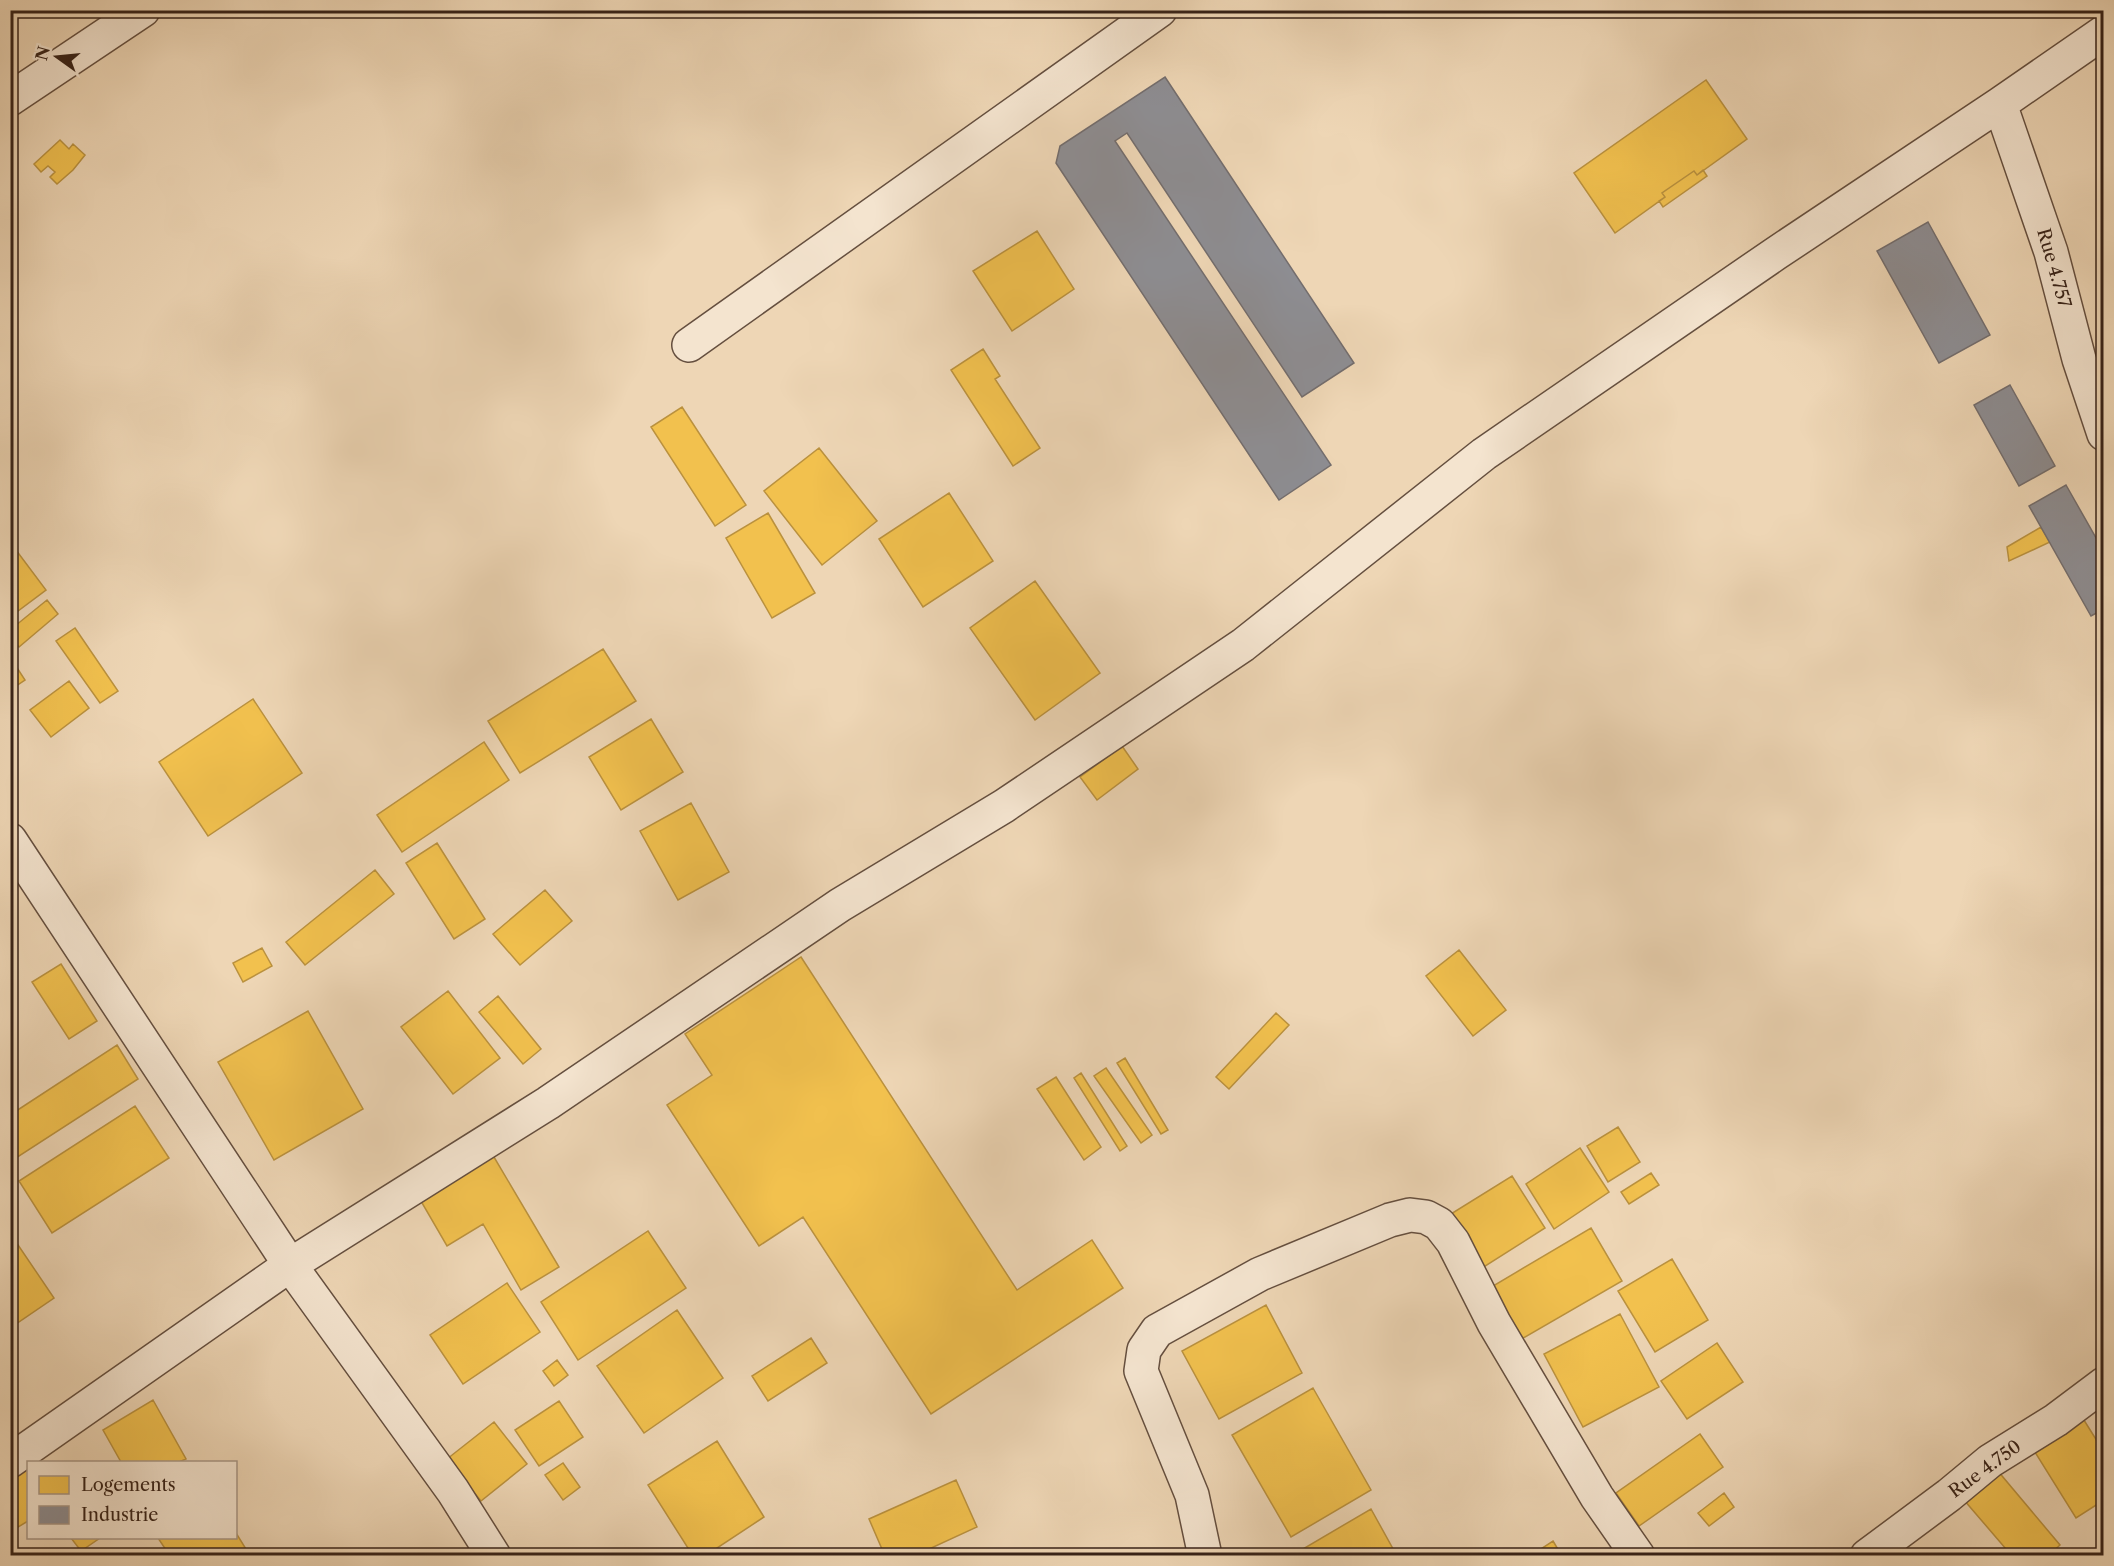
<svg xmlns="http://www.w3.org/2000/svg" width="2114" height="1566" viewBox="0 0 2114 1566" font-family="'Libre Caslon Text',serif">
  <style>
    .homes { fill: #f2c14e; stroke: #ba913e; stroke-width: 1.5 }
    .industry { fill: #8d8d92; stroke: #736d6d; stroke-width: 1.5 }
    .lines { fill: none; stroke-linecap: round; stroke-linejoin: round }
    .minor-casing { stroke: #654f3f; stroke-width: 36 }
    .minor { stroke: #f4e4cf; stroke-width: 33 }
    .labels { text-anchor: middle; stroke-width: 6; stroke-linejoin: round; paint-order: stroke }
    .street-label { font-size: 18px; fill: #372218; stroke: #f4e4cf }
  </style>
  <rect width="100%" height="100%" fill="#eed6b5"/>
  <filter id="stains"><feTurbulence type="fractalNoise" baseFrequency=".00333" numOctaves="4"/><feColorMatrix values="0 0 0 0 .2 0 0 0 0 .09 0 0 0 0 .02 0 0 0 .5 -.17"/></filter>
  <radialGradient id="worn" r=".72"><stop offset=".6" stop-color="#630" stop-opacity="0"/><stop offset="1" stop-color="#630" stop-opacity=".3"/></radialGradient>
  <path class="homes" d="M1706,80L1747,139L1697,175L1694,171L1662,193L1665,197L1615,233L1574,173Z
    M60,140L69,149L73,144L85,155L73,170L57,184L50,177L55,172L48,166L41,172L34,164Z
    M1703,170L1707,176L1663,207L1659,201L1665,197L1662,193L1694,171L1697,175Z
    M1037,231L1074,289L1012,331L973,271Z
    M983,349L1000,376L995,379L1040,448L1013,466L951,370Z
    M682,407L746,505L715,526L651,427Z
    M819,448L877,521L822,565L764,491Z
    M949,493L993,561L923,607L879,539Z
    M768,513L815,593L772,618L726,538Z
    M2041,527L2050,542L2009,561L2007,547Z
    M10,542L46,590L10,617Z
    M1035,581L1100,673L1035,720L970,628Z
    M47,600L58,614L19,647L10,637V630Z
    M75,628L118,691L100,703L56,641Z
    M603,649L636,701L520,773L488,721Z
    M10,657L25,680L10,690Z
    M69,681L89,708L51,737L30,710Z
    M253,699L302,773L208,836L159,762Z
    M651,719L683,772L621,810L589,757Z
    M484,742L509,780L402,852L377,815Z
    M1122,746L1138,769L1097,800L1080,777Z
    M691,803L729,872L678,900L640,831Z
    M437,843L485,919L454,939L406,863Z
    M375,870L394,894L305,965L286,942Z
    M545,890L572,921L520,965L493,934Z
    M262,948L272,966L243,982L233,963Z
    M1459,950L1506,1010L1473,1036L1426,976Z
    M801,957L1017,1290L1092,1240L1123,1288L931,1414L803,1217L759,1246L667,1105L712,1075L685,1034Z
    M61,964L97,1021L69,1039L32,982Z
    M448,991L500,1058L453,1094L401,1027Z
    M498,996L541,1049L523,1064L479,1012Z
    M308,1011L363,1109L274,1160L218,1062Z
    M1276,1013L1289,1025L1229,1089L1216,1077Z
    M117,1045L138,1079L16,1158L10,1149V1115Z
    M1125,1058L1168,1130L1161,1134L1117,1063Z
    M1106,1068L1152,1135L1141,1143L1094,1076Z
    M1081,1073L1127,1146L1120,1151L1074,1078Z
    M1056,1077L1101,1147L1084,1160L1037,1089Z
    M135,1106L169,1158L52,1233L19,1181Z
    M1618,1127L1640,1162L1608,1182L1587,1146Z
    M1580,1148L1609,1192L1554,1229L1526,1184Z
    M491,1152L559,1267L521,1290L483,1224L447,1246L418,1196Z
    M1651,1173L1659,1185L1629,1204L1621,1192Z
    M1512,1176L1545,1228L1479,1270L1446,1217Z
    M1591,1228L1622,1281L1518,1341L1488,1289Z
    M648,1231L686,1288L578,1360L541,1302Z
    M16,1242L54,1298L10,1328V1246Z
    M1672,1259L1708,1320L1655,1352L1618,1291Z
    M507,1283L540,1332L463,1384L430,1335Z
    M1266,1305L1302,1373L1219,1419L1182,1351Z
    M677,1310L723,1378L644,1433L597,1366Z
    M1620,1314L1659,1387L1583,1427L1544,1354Z
    M811,1338L827,1363L768,1401L752,1376Z
    M1717,1343L1743,1382L1687,1419L1661,1381Z
    M557,1360L568,1375L554,1386L543,1371Z
    M1313,1388L1371,1490L1291,1537L1232,1435Z
    M153,1400L186,1459L179,1462H121L103,1430Z
    M559,1401L583,1437L539,1466L515,1430Z
    M2082,1417L2104,1452V1500L2076,1518L2033,1449Z
    M494,1422L527,1464L481,1501L447,1459Z
    M1700,1434L1723,1467L1639,1526L1616,1493Z
    M717,1441L764,1517L705,1556H693L648,1485Z
    M563,1463L580,1487L563,1500L545,1475Z
    M1992,1464L2060,1545L2048,1556H2012L1958,1493Z
    M28,1469V1521L10,1532V1481Z
    M956,1480L977,1527L914,1556H885L869,1519Z
    M1724,1493L1734,1507L1709,1526L1698,1513Z
    M1371,1509L1397,1556H1291Z
    M236,1533L246,1549L237,1556H170L158,1538H236Z
    M71,1538H100L81,1551Z
    M1553,1541L1562,1556H1530Z"/>
  <path class="industry" d="M1165,77L1354,363L1302,397L1127,133L1115,141L1331,465L1279,500L1056,163L1060,146Z
    M1928,222L1990,335L1939,363L1877,251Z
    M2010,385L2055,466L2019,486L1974,405Z
    M2066,485L2104,552V609L2091,616L2029,506Z"/>
  <g class="lines">
    <defs>
      <path id="minor" d="M10,99L143,10
        M2000,104L2051,252L2079,359L2104,434
        M689,345L1160,10
        M10,840L290,1265L453,1491L494,1556
        M10,1461L290,1265L548,1103L840,905L1004,806L1243,645L1484,454L1775,254L2000,104L2104,32
        M1205,1556L1192,1495L1141,1371L1144,1350L1157,1331L1260,1274L1390,1220L1410,1215L1426,1217L1439,1224L1453,1242L1494,1323L1597,1497L1638,1556
        M1867,1556L1949,1495L1990,1461L2056,1420L2104,1384"/>
    </defs>
    <use href="#minor" class="minor-casing"/>
    <use href="#minor" class="minor"/>
  </g>
  <g class="labels">
    <g class="street-label">
      <text transform="translate(2054 268) rotate(74)" y="6">Rue 4.757</text>
      <text transform="translate(1985 1469) rotate(-36)" y="6">Rue 4.750</text>
    </g>
  </g>
  <rect width="2114" height="1566" fill="none" stroke="#eed6b5" stroke-width="36"/>
  <rect x="12" y="12" width="2090" height="1542" fill="none" stroke="#372218" stroke-width="3"/>
  <rect x="18" y="18" width="2078" height="1530" fill="none" stroke="#372218" stroke-width="1.5"/>
  <rect x="27" y="1461" width="210" height="78" fill="#f4e4cf" stroke="#a89686" stroke-width="1.5"/>
  <rect x="39" y="1476" width="30" height="18" fill="#f2c14e" stroke="#a89686" stroke-width="1.5"/>
  <text x="81" y="1491" font-size="18" fill="#372218">Logements</text>
  <rect x="39" y="1506" width="30" height="18" fill="#8d8d92" stroke="#a89686" stroke-width="1.5"/>
  <text x="81" y="1521" font-size="18" fill="#372218">Industrie</text>
  <g transform="translate(57 57) rotate(285)" stroke="#f4e4cf" stroke-width="4.5" paint-order="stroke">
  <path d="M0-4.5L10 22L0 15L-10 22Z" fill="#372218"/>
  <text y="-9" font-size="16" font-weight="bold" text-anchor="middle" fill="#372218">N</text>
  </g>
  <rect width="100%" height="100%" filter="url(#stains)"/>
  <rect width="100%" height="100%" fill="url(#worn)"/>
</svg>
